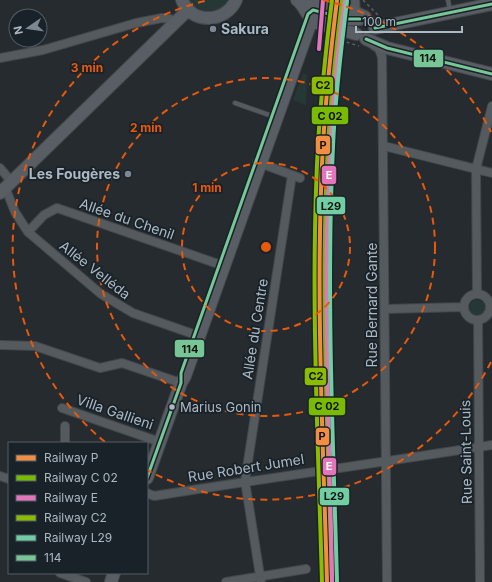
<svg xmlns="http://www.w3.org/2000/svg" width="492" height="582" viewBox="0 0 492 582" font-family="Inter,sans-serif">
  <style>
    .green { fill: #263836 }
    .lines { fill: none; stroke-linecap: round; stroke-linejoin: round }
    .lane-casing { stroke: #42474a; stroke-width: 5.5 }
    .street-casing { stroke: #42474a; stroke-width: 10 }
    .secondary-casing { stroke: #42474a; stroke-width: 14 }
    .path { stroke: #585e62; stroke-width: 1.5; stroke-dasharray: 3 3; stroke-linecap: butt }
    .lane { stroke: #545a5e; stroke-width: 4 }
    .street { stroke: #545a5e; stroke-width: 8 }
    .secondary { stroke: #585e63; stroke-width: 12 }
    .bus-1-casing { stroke: #192229; stroke-width: 6 }
    .bus-1 { stroke: #77c695; stroke-width: 3 }
    .rail-1-casing { stroke: #192229; stroke-width: 7 }
    .rail-2-casing { stroke: #192229; stroke-width: 7 }
    .rail-3-casing { stroke: #192229; stroke-width: 7 }
    .rail-4-casing { stroke: #192229; stroke-width: 7 }
    .rail-5-casing { stroke: #192229; stroke-width: 7 }
    .rail-1 { stroke: #f28e42; stroke-width: 4 }
    .rail-2 { stroke: #79bb02; stroke-width: 4 }
    .rail-3 { stroke: #e376bb; stroke-width: 4 }
    .rail-4 { stroke: #8cbc00; stroke-width: 4 }
    .rail-5 { stroke: #71cea3; stroke-width: 4 }
    .ring { fill: none; stroke: #e8590c; stroke-width: 2; stroke-dasharray: 7 5 }
    .poi-dot { fill: #7d878f; stroke: #192229; stroke-width: 1.5 }
    .bus-dot { fill: #adb9c2; stroke: #192229; stroke-width: 1.5 }
    .labels { text-anchor: middle; stroke-width: 3.5; stroke-linejoin: round; paint-order: stroke }
    .bus-label { font-size: 13px; fill: #adb9c2; stroke: #192229; text-anchor: start }
    .poi-label { font-size: 14px; font-weight: bold; fill: #adb9c2; stroke: #192229; text-anchor: start }
    .street-label { font-size: 14px; fill: #adb9c2; stroke: #192229 }
    .centre { fill: #e8590c; stroke: #192229; stroke-width: 2 }
    .ring-label { font-size: 12px; text-anchor: middle; font-weight: bold; fill: #e8590c; stroke: #192229; stroke-width: 3.5; stroke-linejoin: round; paint-order: stroke }
    .line-badge { stroke: #192229; stroke-width: 1.5 }
    .badge-label { font-size: 11px; text-anchor: middle; font-weight: bold; fill: #fff }
    .pale-badge-label { font-size: 11px; text-anchor: middle; font-weight: bold; fill: #111 }
  </style>
  <rect width="100%" height="100%" fill="#252b2f"/>
  <path class="green" d="M189,0H229C219,14 199,15 189,0Z
    M303,73L307,75L306,105L293,100Z
    M469 308a8 8 0 1 1 16 0a8 8 0 1 1-16 0Z"/>
  <g class="lines">
    <defs>
      <path id="lane" d="M448,0L450,11
        M235,103L272,116"/>
      <path id="street" d="M355,0L356,13
        M373,45L379,49L382,57L387,582
        M0,58L43,50L136,23L162,18L170,19L174,22
        M384,146L492,173
        M257,162L292,175L245,481L261,582
        M0,168L11,181
        M292,175L300,178
        M5,187L15,212L28,232L101,294L133,313L199,336
        M28,232L44,215L57,208L224,266
        M464 307a13 13 0 1 1 26 0a13 13 0 1 1-26 0Z
        M477,294L476,169L492,106
        M386,309L463,307
        M478,321L480,582
        M0,345L35,346L100,368L122,363L181,383
        M62,408L160,442
        M65,443V426
        M0,476L9,479
        M147,493L154,496C267,478 380,463 492,445
        M60,573L86,582
        M226,582L306,569"/>
      <path id="secondary" d="M182,0C191,25 226,23 236,0
        M297,0C305,6 306,16 314,21C326,29 343,29 356,34
        M315,0L356,13L365,17
        M308,14L313,10L318,11L348,19H360
        M375,28L492,4
        M366,39L387,48L492,74
        M0,193L188,10
        M147,478L181,383L185,376L312,19L313,10L310,0
        M111,582L114,573"/>
    </defs>
    <use href="#lane" class="lane-casing"/>
    <use href="#street" class="street-casing"/>
    <use href="#secondary" class="secondary-casing"/>
    <path class="path" d="M363,0L380,17
      M344,39L343,41L359,46"/>
    <use href="#lane" class="lane"/>
    <use href="#street" class="street"/>
    <use href="#secondary" class="secondary"/>
    <defs>
      <path id="bus-1" d="M375,28L492,4
        M366,39L387,48L492,74
        M147,478L181,383V373L308,14L313,10L348,19H360"/>
    </defs>
    <use href="#bus-1" class="bus-1-casing"/>
    <use href="#bus-1" class="bus-1"/>
    <defs>
      <path id="rail-1" d="M327,582C323,436 315,290 323,144C326,96 331,48 337,0"/>
      <path id="rail-2" d="M332,582C328,436 320,290 328,145C331,96 336,49 342,1"/>
      <path id="rail-3" d="M319,49L323,0
        M332,582C329,388 316,193 345,0"/>
      <path id="rail-4" d="M322,582C318,436 310,290 318,144C321,96 326,48 332,0"/>
      <path id="rail-5" d="M337,582C333,437 326,291 333,146C335,97 341,49 347,1"/>
    </defs>
    <use href="#rail-1" class="rail-1-casing"/>
    <use href="#rail-2" class="rail-2-casing"/>
    <use href="#rail-3" class="rail-3-casing"/>
    <use href="#rail-4" class="rail-4-casing"/>
    <use href="#rail-5" class="rail-5-casing"/>
    <use href="#rail-1" class="rail-1"/>
    <use href="#rail-2" class="rail-2"/>
    <use href="#rail-3" class="rail-3"/>
    <use href="#rail-4" class="rail-4"/>
    <use href="#rail-5" class="rail-5"/>
  </g>
  <g class="ring">
    <circle cx="266" cy="247" r="84"/>
    <circle cx="266" cy="247" r="169"/>
    <path d="M491 362A253 253 0 0 1 147 470M105 442A253 253 0 0 1 209 0M323 0A253 253 0 0 1 491 132"/>
  </g>
  <g class="poi-dot">
    <circle cx="213" cy="29" r="4"/>
    <circle cx="128" cy="174" r="4"/>
  </g>
  <circle class="bus-dot" cx="172" cy="407" r="3.5"/>
  <g class="labels">
    <g class="bus-label">
      <text x="180" y="412">Marius Gonin</text>
    </g>
    <g class="poi-label">
      <text x="221" y="34">Sakura</text>
      <text x="120" y="179" text-anchor="end">Les Fougères</text>
    </g>
    <g class="street-label">
      <text transform="translate(127 219) rotate(19)" y="5">Allée du Chenil</text>
      <text transform="translate(95 270) rotate(38)" y="5">Allée Velléda</text>
      <text transform="translate(372 305) rotate(-90)" y="5">Rue Bernard Gante</text>
      <text transform="translate(255 329) rotate(-81)" y="5">Allée du Centre</text>
      <text transform="translate(115 412) rotate(19)" y="5">Villa Gallieni</text>
      <text transform="translate(466 452) rotate(-91)" y="5">Rue Saint-Louis</text>
      <text transform="translate(246 468) rotate(-9)" y="5">Rue Robert Jumel</text>
    </g>
  </g>
  <circle cx="266" cy="247" r="6" class="centre"/>
  <g class="ring-label">
    <text x="87" y="72">3 min</text>
    <text x="146" y="132">2 min</text>
    <text x="207" y="192">1 min</text>
  </g>
  <g class="line-badge">
    <rect x="413" y="49" width="31" height="19" rx="4" fill="#77c695"/>
    <rect x="311" y="76" width="23" height="19" rx="4" fill="#8cbc00"/>
    <rect x="311" y="106" width="38" height="19" rx="4" fill="#79bb02"/>
    <rect x="315" y="135" width="16" height="20" rx="4" fill="#f28e42"/>
    <rect x="321" y="165" width="16" height="20" rx="4" fill="#e376bb"/>
    <rect x="316" y="196" width="30" height="19" rx="4" fill="#71cea3"/>
    <rect x="174" y="339" width="31" height="19" rx="4" fill="#77c695"/>
    <rect x="304" y="367" width="23" height="19" rx="4" fill="#8cbc00"/>
    <rect x="308" y="397" width="38" height="19" rx="4" fill="#79bb02"/>
    <rect x="315" y="427" width="15" height="19" rx="4" fill="#f28e42"/>
    <rect x="322" y="457" width="15" height="19" rx="4" fill="#e376bb"/>
    <rect x="319" y="487" width="31" height="19" rx="4" fill="#71cea3"/>
  </g>
  <g class="badge-label">
    <text x="329" y="179">E</text>
    <text x="329" y="470">E</text>
  </g>
  <g class="pale-badge-label">
    <text x="428" y="62">114</text>
    <text x="323" y="89">C2</text>
    <text x="330" y="120">C 02</text>
    <text x="323" y="149">P</text>
    <text x="331" y="210">L29</text>
    <text x="190" y="353">114</text>
    <text x="316" y="380">C2</text>
    <text x="327" y="410">C 02</text>
    <text x="322" y="440">P</text>
    <text x="334" y="500">L29</text>
  </g>
  <rect x="8" y="442" width="140" height="132" fill="#192229" stroke="#545e66"/>
  <rect x="16" y="455" width="20" height="6" fill="#f28e42" stroke="#545e66"/>
  <text x="44" y="462" font-size="12" fill="#adb9c2">Railway P</text>
  <rect x="16" y="475" width="20" height="6" fill="#79bb02" stroke="#545e66"/>
  <text x="44" y="482" font-size="12" fill="#adb9c2">Railway C 02</text>
  <rect x="16" y="495" width="20" height="6" fill="#e376bb" stroke="#545e66"/>
  <text x="44" y="502" font-size="12" fill="#adb9c2">Railway E</text>
  <rect x="16" y="515" width="20" height="6" fill="#8cbc00" stroke="#545e66"/>
  <text x="44" y="522" font-size="12" fill="#adb9c2">Railway C2</text>
  <rect x="16" y="535" width="20" height="6" fill="#71cea3" stroke="#545e66"/>
  <text x="44" y="542" font-size="12" fill="#adb9c2">Railway L29</text>
  <rect x="16" y="555" width="20" height="6" fill="#77c695" stroke="#545e66"/>
  <text x="44" y="562" font-size="12" fill="#adb9c2">114</text>
  <g transform="translate(28 28) rotate(257)"><circle r="19" fill="#192229" stroke="#545e66"/>
  <path d="M0-3L7 15L0 10L-7 15Z" fill="#7d878f"/>
  <text y="-6" font-size="11" font-weight="bold" text-anchor="middle" fill="#adb9c2">N</text>
  </g>
  <path d="M356 26v6h106v-6" fill="none" stroke="#adb9c2" stroke-width="2"/>
  <text x="362" y="26" font-size="12" fill="#adb9c2" stroke="#192229" stroke-width="3" paint-order="stroke">100 m</text>
</svg>
